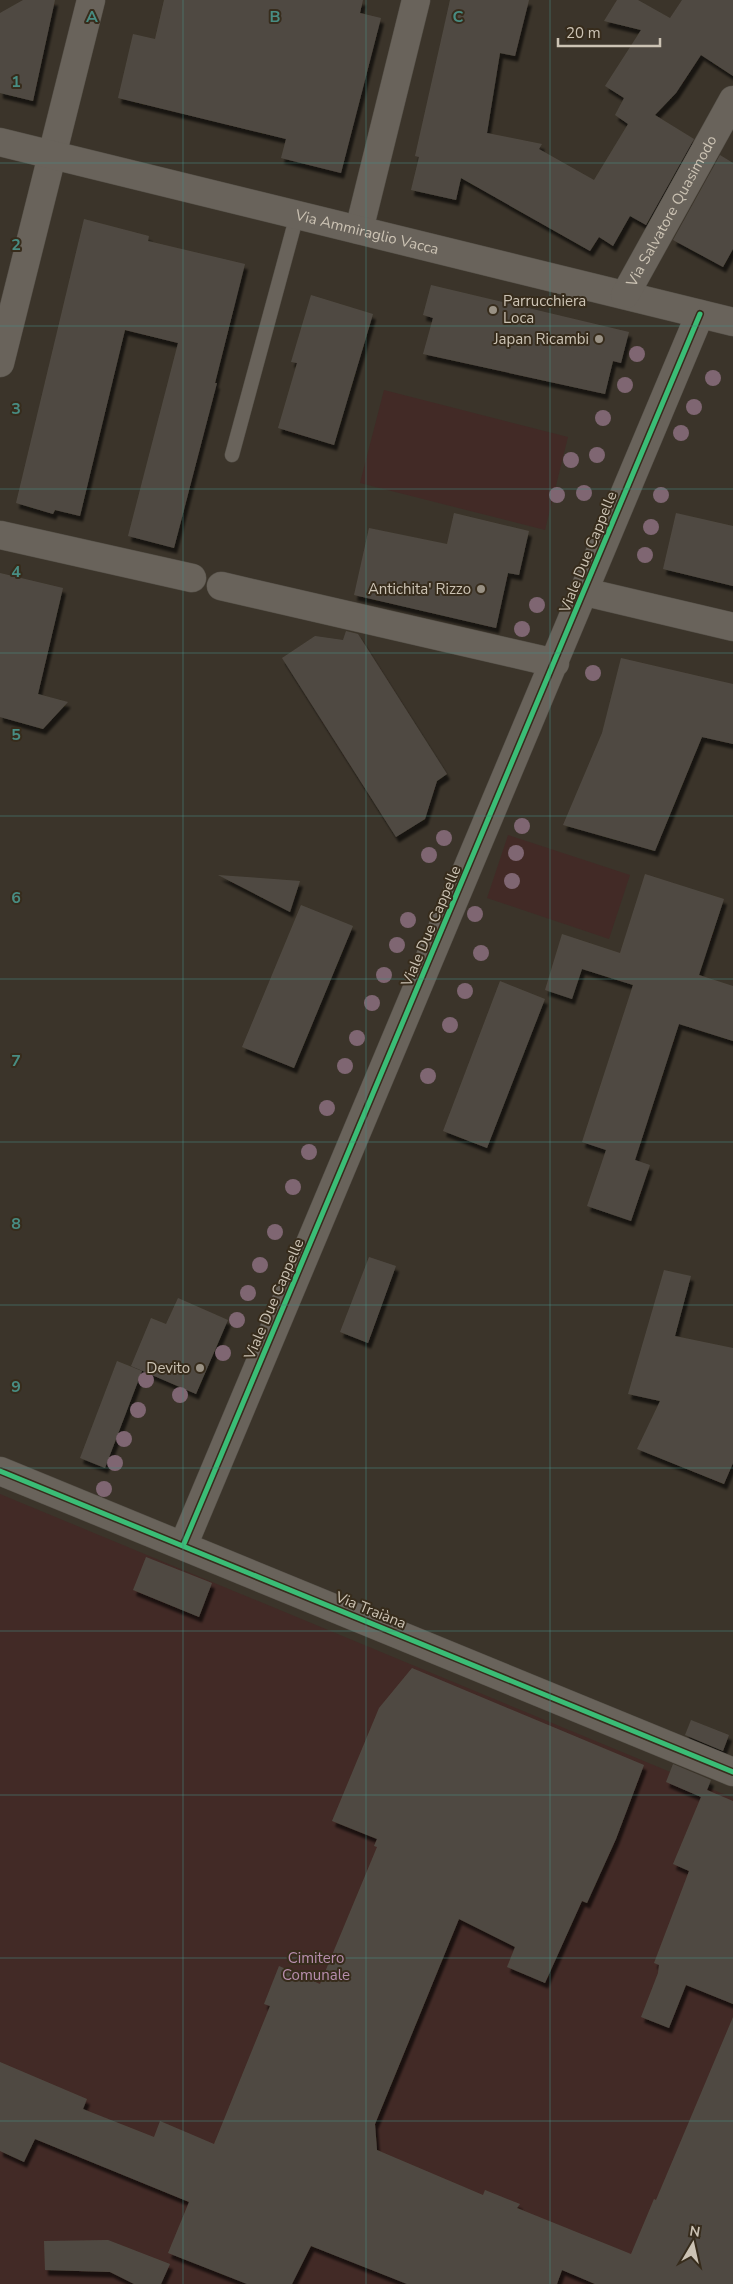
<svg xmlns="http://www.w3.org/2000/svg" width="733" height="2284" viewBox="0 0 733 2284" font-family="'Nunito Sans',sans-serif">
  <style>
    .green { fill: #422a26 }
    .building { fill: #504a42; filter: url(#shadow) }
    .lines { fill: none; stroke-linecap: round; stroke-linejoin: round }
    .service-casing { stroke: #555048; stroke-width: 15 }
    .minor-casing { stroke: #555048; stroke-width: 29 }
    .tertiary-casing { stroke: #555048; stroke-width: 29 }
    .service { stroke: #69635b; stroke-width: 14 }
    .minor { stroke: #69635b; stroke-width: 28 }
    .tertiary { stroke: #69635b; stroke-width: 28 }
    .cycleway-casing { stroke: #372c1c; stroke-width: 8 }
    .cycleway { stroke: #3abd76; stroke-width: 5 }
    .tree { fill: #7f6672 }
    .grid { fill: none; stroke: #488d83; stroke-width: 1; stroke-opacity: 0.55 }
    .poi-dot { fill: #999184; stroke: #372c1c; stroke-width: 2 }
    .labels { text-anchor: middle; stroke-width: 4; stroke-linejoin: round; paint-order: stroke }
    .street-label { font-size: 15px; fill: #ccc3b4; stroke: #372c1c }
    .poi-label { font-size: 15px; fill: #ccc3b4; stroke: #372c1c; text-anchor: end }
    .park-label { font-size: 15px; fill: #b78ead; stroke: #372c1c }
    .grid-label { font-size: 16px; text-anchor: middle; font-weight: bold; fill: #488d83; stroke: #372c1c; stroke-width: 4; stroke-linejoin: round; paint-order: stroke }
  </style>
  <defs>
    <filter id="shadow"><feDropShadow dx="3" dy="5.5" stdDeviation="1" flood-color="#0009"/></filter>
  </defs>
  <rect width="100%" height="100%" fill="#3b342a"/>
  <path class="green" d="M384,390L568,437L545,530L360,483Z
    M508,835L630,875L609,939L487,898Z
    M0,1494L733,1798V2274L729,2284H0Z"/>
  <path class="building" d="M23,0H55L33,101L0,93V13Z
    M164,0H363L360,13L381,18L341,173L281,158L286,139L118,98L133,34L155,39Z
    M450,0H529L515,56L500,53L487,133L542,144L539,149L594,180L628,124L615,115L624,98L605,86L641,30L604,21L617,0H638L670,18L682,0H733V76L701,55L676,93L655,115L694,139L646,225L630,216L613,246L599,237L590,251L461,178L456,200L411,190L419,157L415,156Z
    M720,155L733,163V249L723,267L673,240Z
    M84,219L149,236L148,241L245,264L215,383H217L174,548L128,536L178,343L125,330L80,516L55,510L53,514L16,503Z
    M431,285L629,332L621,363L613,361L605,394L423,354L433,318L423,315Z
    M311,295L373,314L334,445L278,428L297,363L291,362Z
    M454,513L529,531L519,575L508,573L496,628L354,595L369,528L447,544Z
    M676,513L733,526V586L663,569Z
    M0,573L63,588L38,694L68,702L43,729L0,717Z
    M346,631L358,634L447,774L437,781L425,819L396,837L282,658L315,636L343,640Z
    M621,658L733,684V744L702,737L655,851L563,825L602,733Z
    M645,874L724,899L699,975L733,986V1041L679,1024L635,1160L650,1165L631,1221L587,1206L606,1150L582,1142L633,985L582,969L572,999L545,990L562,934L620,953Z
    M218,875L300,881L290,912Z
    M301,905L353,926L294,1068L242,1047Z
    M500,981L545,999L487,1148L443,1131Z
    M369,1257L396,1266L368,1343L340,1332Z
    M664,1270L691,1276L675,1336L733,1348V1463L724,1484L637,1449L660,1401L628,1394Z
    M178,1298L228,1320L196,1394L131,1366L151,1318L166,1324Z
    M117,1361L142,1371L105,1468L80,1458Z
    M146,1557L212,1583L199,1617L133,1590Z
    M412,1668L644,1765L616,1839L587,1903L582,1901L545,1983L507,1967L515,1947L459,1919L375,2124L377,2150L483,2195L485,2190L520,2204L517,2208L631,2254L654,2199L656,2200L733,2017V2284H595L562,2270L557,2284H407L311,2246L292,2284H247L168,2253L189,2202L35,2139L24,2162L0,2151V2062L87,2099L83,2109L154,2137L160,2121L214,2144L270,2006L264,2004L279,1966L320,1984L377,1847L374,1846L377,1839L332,1821L379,1708Z
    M691,1720L729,1735L723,1751L685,1735Z
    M673,1764L711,1780L707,1790L733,1801V2004L686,1985L669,2028L641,2017L658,1973L659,1965L654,1963L689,1871L673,1864L701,1797L666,1782Z
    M108,2240L170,2264L161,2284H134L110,2272L45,2270L44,2241Z"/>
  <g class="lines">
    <defs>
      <path id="service" d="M232,455L297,215"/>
      <path id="minor" d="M359,230L416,0
        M0,363L91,0
        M0,535L192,578
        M221,586L555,663
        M585,592L733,627
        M0,1471L733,1772
        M183,1546L700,314"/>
      <g id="tertiary">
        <path id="s1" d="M0,142L733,322"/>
        <path id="s2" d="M625,295L733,100"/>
      </g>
    </defs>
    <use href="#service" class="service-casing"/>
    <use href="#minor" class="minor-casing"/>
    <use href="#tertiary" class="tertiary-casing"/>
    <use href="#service" class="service"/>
    <use href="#minor" class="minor"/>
    <use href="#tertiary" class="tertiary"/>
    <defs>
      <path id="cycleway" d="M0,1471L733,1772
        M183,1546L700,314"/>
    </defs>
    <use href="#cycleway" class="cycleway-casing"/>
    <use href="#cycleway" class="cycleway"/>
  </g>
  <g class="tree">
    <circle cx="637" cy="354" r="8"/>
    <circle cx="713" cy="378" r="8"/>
    <circle cx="625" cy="385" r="8"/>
    <circle cx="694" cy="407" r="8"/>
    <circle cx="603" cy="418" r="8"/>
    <circle cx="681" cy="433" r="8"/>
    <circle cx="597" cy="455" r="8"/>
    <circle cx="571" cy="460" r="8"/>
    <circle cx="584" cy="493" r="8"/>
    <circle cx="557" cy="495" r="8"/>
    <circle cx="661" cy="495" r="8"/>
    <circle cx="651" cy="527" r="8"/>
    <circle cx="645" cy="555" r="8"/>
    <circle cx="537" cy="605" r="8"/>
    <circle cx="522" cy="629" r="8"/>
    <circle cx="593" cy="673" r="8"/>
    <circle cx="522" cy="826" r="8"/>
    <circle cx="444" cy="838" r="8"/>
    <circle cx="516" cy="853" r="8"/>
    <circle cx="429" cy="855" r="8"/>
    <circle cx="512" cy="881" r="8"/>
    <circle cx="475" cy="914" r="8"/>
    <circle cx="408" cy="920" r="8"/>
    <circle cx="397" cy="945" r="8"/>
    <circle cx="481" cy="953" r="8"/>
    <circle cx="384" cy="975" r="8"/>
    <circle cx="465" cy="991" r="8"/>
    <circle cx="372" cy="1003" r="8"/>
    <circle cx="450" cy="1025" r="8"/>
    <circle cx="357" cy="1038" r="8"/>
    <circle cx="345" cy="1066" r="8"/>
    <circle cx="428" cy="1076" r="8"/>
    <circle cx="327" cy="1108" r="8"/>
    <circle cx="309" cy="1152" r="8"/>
    <circle cx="293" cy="1187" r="8"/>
    <circle cx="275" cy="1232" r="8"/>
    <circle cx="260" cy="1265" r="8"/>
    <circle cx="248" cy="1293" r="8"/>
    <circle cx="237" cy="1320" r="8"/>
    <circle cx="223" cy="1353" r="8"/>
    <circle cx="146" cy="1380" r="8"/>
    <circle cx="180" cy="1395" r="8"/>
    <circle cx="138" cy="1410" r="8"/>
    <circle cx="124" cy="1439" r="8"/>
    <circle cx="115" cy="1463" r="8"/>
    <circle cx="104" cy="1489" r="8"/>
  </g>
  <path class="grid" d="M183,0V2284M366,0V2284M550,0V2284M0,163H733M0,326H733M0,489H733M0,653H733M0,816H733M0,979H733M0,1142H733M0,1305H733M0,1468H733M0,1631H733M0,1795H733M0,1958H733M0,2121H733"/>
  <g class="poi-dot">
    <circle cx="493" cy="310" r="5"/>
    <circle cx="599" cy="339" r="5"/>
    <circle cx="481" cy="589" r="5"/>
    <circle cx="200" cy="1368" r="5"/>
  </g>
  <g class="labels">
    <g class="street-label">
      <text dy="5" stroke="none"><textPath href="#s2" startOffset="96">Via Salvatore Quasimodo</textPath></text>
      <text dy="5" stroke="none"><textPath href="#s1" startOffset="378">Via Ammiraglio Vacca</textPath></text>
      <text transform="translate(588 552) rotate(-68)" y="5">Viale Due Cappelle</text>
      <text transform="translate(431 926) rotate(-67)" y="5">Viale Due Cappelle</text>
      <text transform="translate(274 1299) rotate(-67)" y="5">Viale Due Cappelle</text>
      <text transform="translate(371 1610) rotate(22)" y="5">Via Traiàna</text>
    </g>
    <g class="poi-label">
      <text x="503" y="306" text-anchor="start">Parrucchiera<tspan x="503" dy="17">Loca</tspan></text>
      <text x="589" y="344">Japan Ricambi</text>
      <text x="471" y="594">Antichita' Rizzo</text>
      <text x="190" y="1373">Devito</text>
    </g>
    <g class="park-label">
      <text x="316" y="1963">Cimitero<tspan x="316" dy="17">Comunale</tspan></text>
    </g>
  </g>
  <g class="grid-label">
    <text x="92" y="22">A</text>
    <text x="275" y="22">B</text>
    <text x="458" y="22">C</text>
    <text x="16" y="87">1</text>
    <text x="16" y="250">2</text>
    <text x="16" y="414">3</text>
    <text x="16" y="577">4</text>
    <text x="16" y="740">5</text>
    <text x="16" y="903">6</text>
    <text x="16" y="1066">7</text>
    <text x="16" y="1229">8</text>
    <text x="16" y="1392">9</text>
  </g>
  <g transform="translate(693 2244) rotate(9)" stroke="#372c1c" stroke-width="4" paint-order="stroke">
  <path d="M0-4L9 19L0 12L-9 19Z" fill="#ccc3b4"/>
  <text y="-8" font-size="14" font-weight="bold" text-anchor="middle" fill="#ccc3b4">N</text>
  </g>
  <path d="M558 38v8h102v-8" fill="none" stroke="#ccc3b4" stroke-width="2.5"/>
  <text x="566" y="38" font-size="15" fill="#ccc3b4" stroke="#372c1c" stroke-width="4" paint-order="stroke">20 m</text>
</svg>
